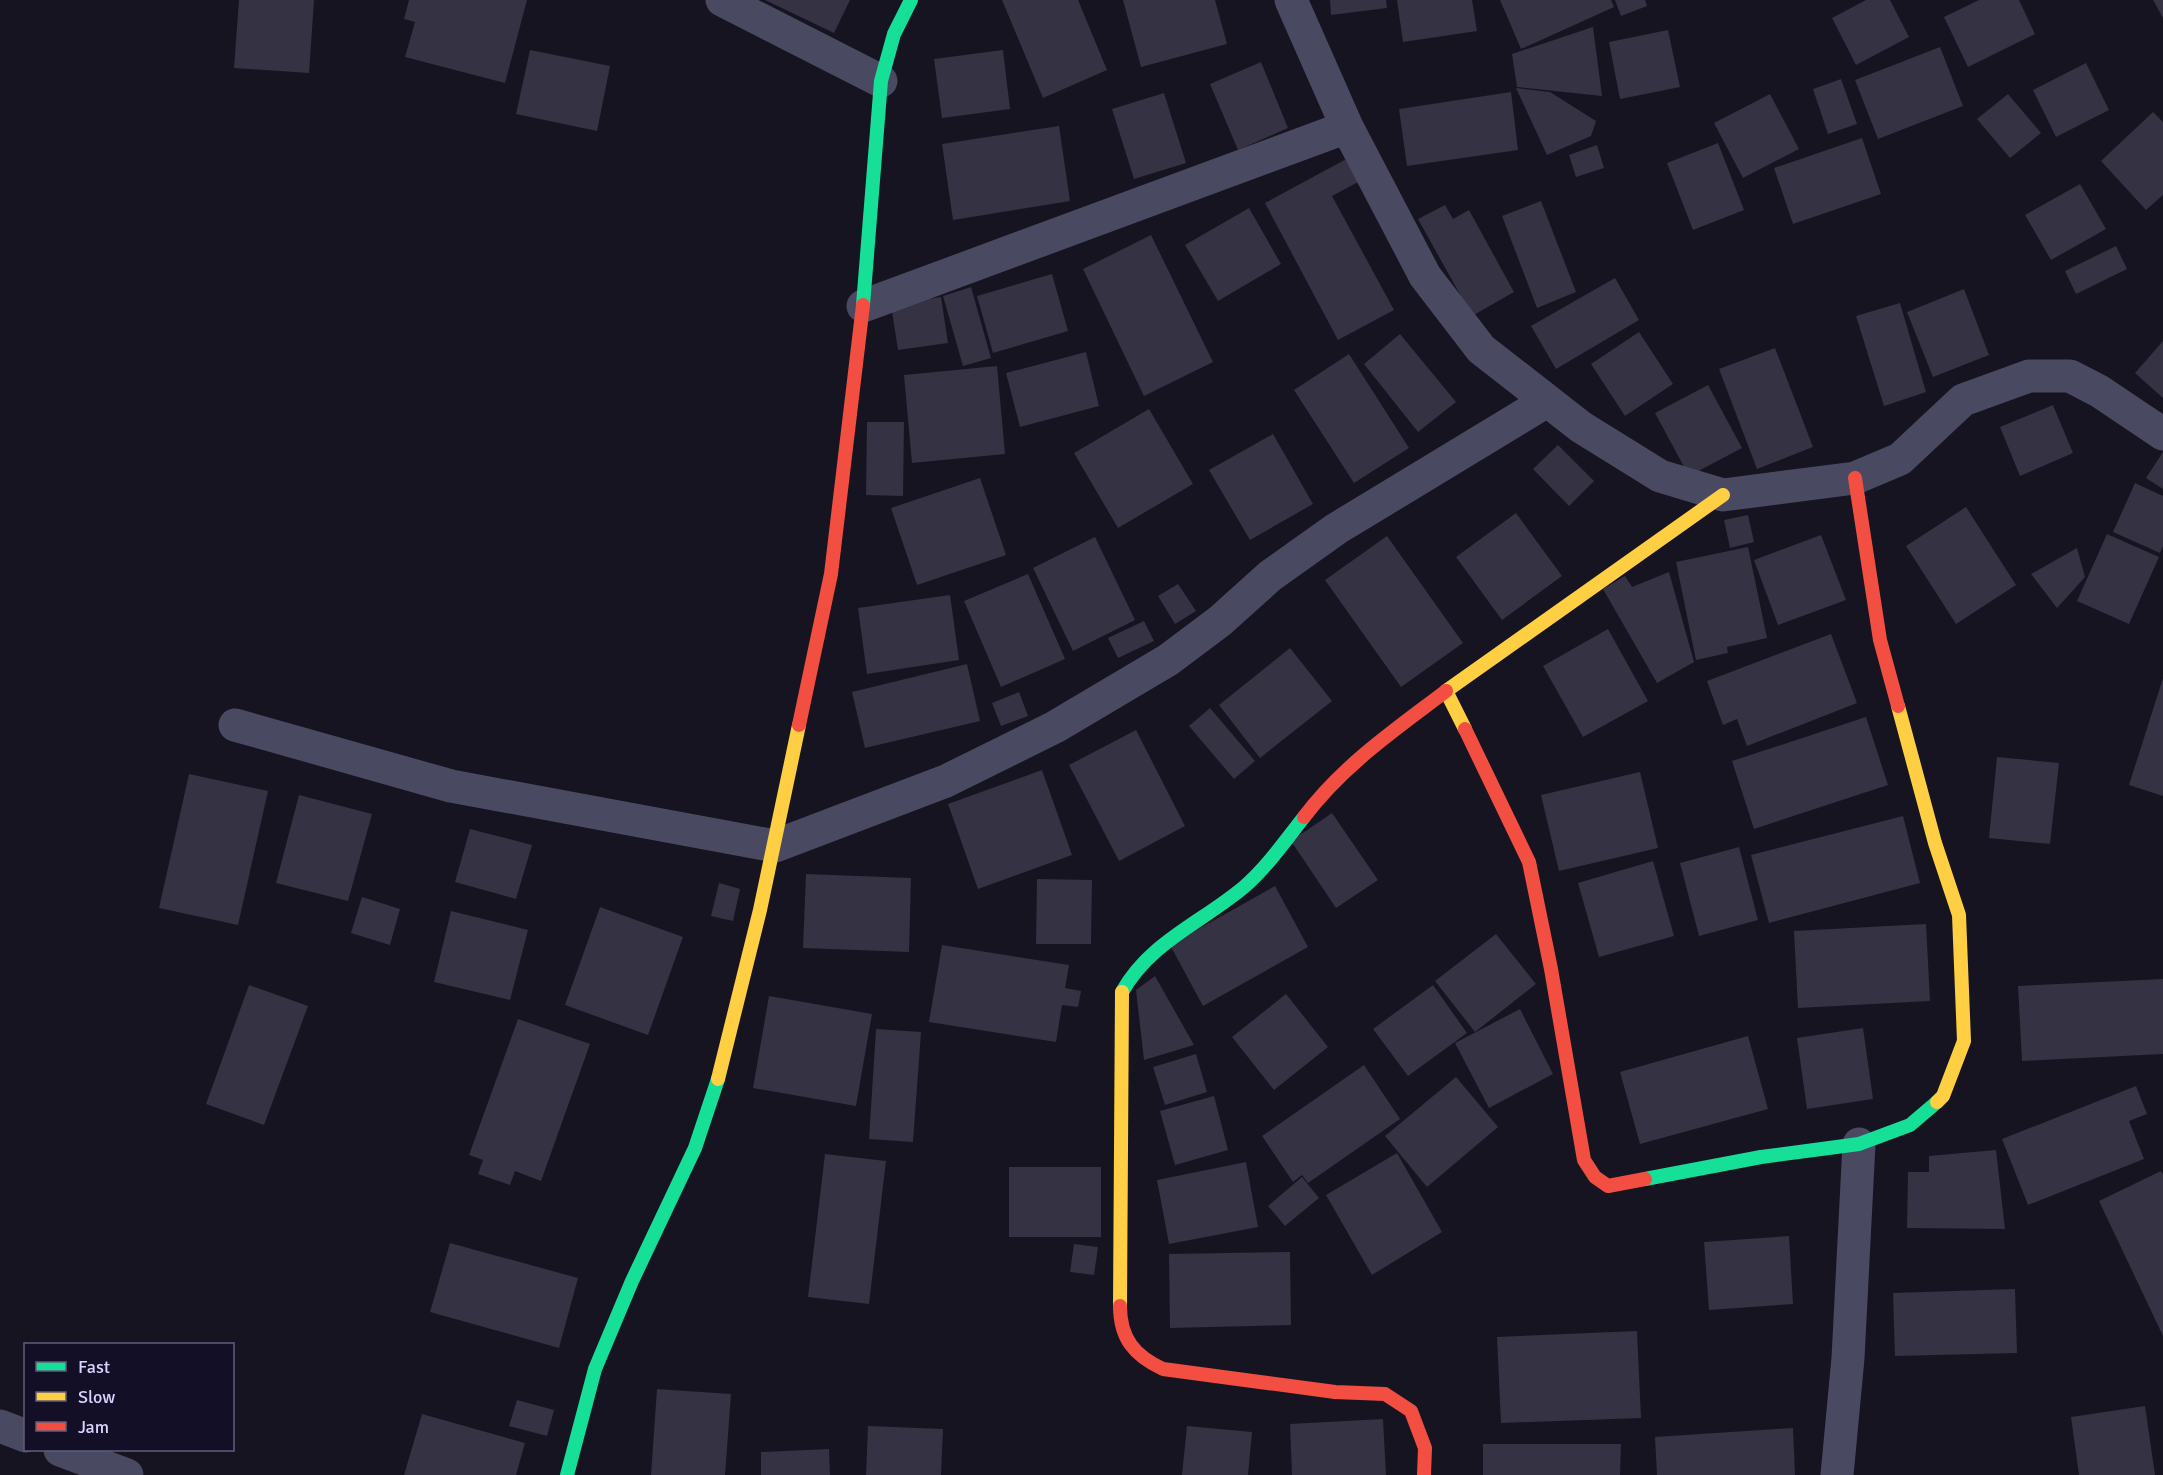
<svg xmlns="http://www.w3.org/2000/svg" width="2163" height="1475" viewBox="0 0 2163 1475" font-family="Signika,sans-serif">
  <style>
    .building { fill: #343243 }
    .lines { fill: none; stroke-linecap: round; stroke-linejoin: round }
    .street { stroke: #4a4962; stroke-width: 33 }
    .fast { stroke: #16e098; stroke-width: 14 }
    .slow { stroke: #ffcf43; stroke-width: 14 }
    .jam { stroke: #f24e42; stroke-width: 14 }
  </style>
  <rect width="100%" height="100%" fill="#161421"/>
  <path class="building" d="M239,0H314L309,73L234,68Z
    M409,0H527L505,83L405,57L415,22L404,19Z
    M765,0H850L834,33Z
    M1002,0H1078L1107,70L1043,98Z
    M1123,0H1215L1227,44L1141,67Z
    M1330,0H1386L1387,8L1331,15Z
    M1397,0H1472L1477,31L1403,42Z
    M1500,0H1611L1614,7L1521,49Z
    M1615,0H1645L1647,6L1621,16Z
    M1866,0H1890L1909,37L1856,65L1832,18Z
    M1979,0H2019L2035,34L1968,67L1944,17Z
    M2153,0H2163V18Z
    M1593,27L1602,96L1517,87L1512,54Z
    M1668,30L1680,87L1620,99L1609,42Z
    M1940,47L1963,106L1878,139L1855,80Z
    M530,50L610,66L597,131L516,114Z
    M1003,50L1010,109L942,118L934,59Z
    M1261,62L1288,128L1238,150L1210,84Z
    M2086,63L2109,110L2056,137L2033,90Z
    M1841,79L1857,124L1828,134L1813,89Z
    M1516,88L1550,92L1596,121L1591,136L1547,155Z
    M1511,92L1518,150L1407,166L1399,109Z
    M1164,93L1186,163L1134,179L1112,109Z
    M1770,94L1799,149L1743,178L1714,123Z
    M2008,94L2041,133L2010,158L1977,119Z
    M2153,112L2163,122V195L2146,210L2101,161Z
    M1059,126L1070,201L953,220L942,144Z
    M1862,138L1881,194L1793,224L1774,168Z
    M1718,143L1744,210L1693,230L1667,163Z
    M1597,145L1604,168L1576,177L1569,155Z
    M1350,157L1362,180L1332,196L1394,310L1338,340L1265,203Z
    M2080,184L2106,229L2051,260L2025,215Z
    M1541,201L1576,292L1537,308L1502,216Z
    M1445,205L1453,219L1469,210L1514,292L1472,316L1418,219Z
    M1249,208L1281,264L1218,301L1185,245Z
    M1151,235L1213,362L1144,396L1083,269Z
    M2116,246L2127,269L2076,294L2065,271Z
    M1052,274L1068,331L993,353L977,296Z
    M1615,278L1639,320L1556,369L1531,326Z
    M971,287L991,358L963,366L943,296Z
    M1964,289L1989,355L1933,377L1907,312Z
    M941,297L948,343L898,350L891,305Z
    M1900,303L1926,392L1884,406L1856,316Z
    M1639,332L1673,384L1625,416L1591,364Z
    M1400,334L1456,402L1418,432L1364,364Z
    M2163,341V398L2135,373Z
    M1775,348L1813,447L1757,469L1719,369Z
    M1086,352L1099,406L1020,427L1006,373Z
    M1349,354L1409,448L1354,483L1294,390Z
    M997,366L1005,454L912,463L904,375Z
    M1708,385L1742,448L1689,476L1655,413Z
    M2053,405L2073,453L2020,476L2000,427Z
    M1149,409L1193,484L1118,528L1074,453Z
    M867,422H904L903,496L866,495Z
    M1273,434L1313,504L1250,540L1209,470Z
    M1558,445L1594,481L1569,506L1533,469Z
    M2163,452V489L2146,478Z
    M980,478L1006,555L917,585L891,508Z
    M2135,483L2163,496V546L2160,553L2113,532Z
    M1966,507L2016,585L1956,624L1906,546Z
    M1516,513L1562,576L1502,620L1456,557Z
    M1748,515L1754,542L1730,548L1724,520Z
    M2107,534L2159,557L2129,624L2077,601Z
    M1821,535L1846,600L1778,625L1754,560Z
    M1387,536L1463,643L1401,687L1325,580Z
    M1095,537L1135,620L1073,651L1033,568Z
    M1748,547L1767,638L1727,647L1728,653L1696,660L1676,562Z
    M2077,548L2085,577L2057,608L2031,574Z
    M1669,572L1694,662L1657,683L1603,589L1625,576L1632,587Z
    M1028,574L1065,659L1001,687L964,601Z
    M1178,584L1196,611L1175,624L1158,596Z
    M950,595L959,660L867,674L858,608Z
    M1144,621L1154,641L1118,658L1108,638Z
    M1608,629L1648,701L1583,737L1543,666Z
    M1831,634L1857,703L1747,746L1737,719L1723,725L1707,681Z
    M1290,648L1332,701L1260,758L1219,705Z
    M967,664L980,721L865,748L852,692Z
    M2163,678V796L2129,785Z
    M1019,692L1028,716L1001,726L992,703Z
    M1210,708L1255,761L1234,779L1189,726Z
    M1866,717L1888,785L1754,829L1732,761Z
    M1136,730L1185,826L1119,861L1069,765Z
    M1997,757L2059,763L2050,844L1989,838Z
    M1042,770L1072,855L978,889L948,804Z
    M1640,772L1658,848L1559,871L1541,795Z
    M189,774L268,791L238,925L159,908Z
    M299,795L372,814L348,901L276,883Z
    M1332,813L1378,880L1336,908L1291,841Z
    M1903,816L1920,883L1769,923L1751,855Z
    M470,829L532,845L516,899L455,882Z
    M1739,847L1758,920L1699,936L1680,863Z
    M1653,861L1674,936L1599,957L1578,883Z
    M806,874L911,878L909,952L803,948Z
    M1037,879L1092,880L1091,944H1036Z
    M719,883L740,889L733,921L711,916Z
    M1275,886L1308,947L1203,1006L1170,945Z
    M362,897L400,909L390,945L351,933Z
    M600,907L683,937L648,1035L565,1005Z
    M451,911L528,930L510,1000L434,982Z
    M1926,924L1930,1001L1798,1008L1794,931Z
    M1496,934L1536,984L1475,1032L1435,981Z
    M942,945L1069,965L1065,988L1081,991L1078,1007L1062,1005L1056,1042L929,1022Z
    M1155,976L1194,1045L1144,1060L1136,990Z
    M2163,979V1054L2022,1061L2018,986Z
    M249,985L308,1006L264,1125L206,1104Z
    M1433,985L1467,1033L1408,1076L1373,1029Z
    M1286,994L1328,1047L1274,1090L1232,1037Z
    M769,996L872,1014L856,1106L753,1088Z
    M1520,1009L1553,1074L1489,1108L1455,1043Z
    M518,1019L590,1044L541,1181L515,1171L510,1185L478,1174L483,1160L469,1155Z
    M1863,1028L1873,1099L1807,1109L1797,1038Z
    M876,1029L921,1032L913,1142L869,1139Z
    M1748,1036L1768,1109L1640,1144L1620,1072Z
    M1196,1054L1207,1092L1165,1105L1153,1067Z
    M1364,1065L1400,1119L1308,1183L1302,1175L1293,1182L1262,1136Z
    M1456,1077L1498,1127L1427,1187L1385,1136Z
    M2136,1086L2147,1114L2129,1121L2144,1159L2028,1205L2002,1139Z
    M1214,1096L1228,1150L1175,1165L1160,1111Z
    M1996,1150L2005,1229L1907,1228L1908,1172H1929V1156Z
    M1397,1153L1442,1232L1372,1275L1326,1195Z
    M825,1154L886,1161L869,1304L808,1297Z
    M1246,1162L1258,1227L1169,1244L1157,1180Z
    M1009,1167H1101V1237H1009Z
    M2161,1171L2163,1175V1336L2099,1201Z
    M1302,1177L1319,1198L1285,1226L1268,1206Z
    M1789,1236L1793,1304L1709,1310L1704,1242Z
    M450,1243L578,1278L559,1348L430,1312Z
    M1074,1244L1098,1247L1094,1275L1070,1272Z
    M1290,1252L1291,1325L1170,1328L1169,1254Z
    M2015,1289L2017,1353L1895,1356L1893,1293Z
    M1637,1331L1641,1418L1501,1423L1497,1337Z
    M657,1389L731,1394L725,1475H651Z
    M517,1400L554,1410L547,1436L509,1426Z
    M2145,1406L2155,1475H2079L2071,1417Z
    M422,1414L525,1443L516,1475H404Z
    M1383,1419L1386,1475H1292L1290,1424Z
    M868,1426L943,1429L941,1475H866Z
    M1187,1426L1252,1432L1248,1475H1182Z
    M1793,1428L1795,1475H1657L1655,1437Z
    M1483,1444H1621L1620,1475H1483Z
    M829,1449L830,1475H761V1452Z"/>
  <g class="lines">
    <path class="street" d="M722,0L881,81
      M1291,0L1347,127L1425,276L1481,349L1581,427L1660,476L1723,495L1855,478L1900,459L1963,400L2029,376H2070L2099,391L2163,434
      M863,306L1347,127
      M235,725L451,786L775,846L946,781L1055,727L1168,660L1220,621L1270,576L1336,529L1547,401
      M0,1426L26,1436
      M60,1450L127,1475
      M1837,1475L1848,1358L1859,1144"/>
    <path class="fast" d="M863,305L881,81L894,34L911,0
      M1122,992C1150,942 1201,923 1244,887C1267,867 1285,841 1304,817
      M1645,1179L1761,1157L1859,1144L1910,1125L1937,1102
      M567,1475L595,1369L632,1281L695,1148L718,1079"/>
    <path class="slow" d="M1898,706L1935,843L1959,915L1964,1041L1943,1096L1937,1102
      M1465,729L1446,691L1723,495
      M718,1079L760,910L799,725
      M1120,1306L1122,992"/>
    <path class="jam" d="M1855,478L1880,640L1898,706
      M799,725L831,574L863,305
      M1465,729L1529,862L1551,969L1584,1160L1595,1177L1608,1186L1645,1179
      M1304,817C1343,765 1395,730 1446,691
      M1120,1306C1120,1339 1135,1356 1163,1369L1335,1392L1385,1394L1411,1411L1425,1448L1424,1475"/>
  </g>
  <rect x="24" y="1343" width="210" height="108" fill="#130f26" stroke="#625e7d" stroke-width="1.5"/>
  <rect x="36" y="1362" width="30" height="9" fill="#16e098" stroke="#625e7d" stroke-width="1.5"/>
  <text x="78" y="1373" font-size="18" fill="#d9d4ff">Fast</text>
  <rect x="36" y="1392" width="30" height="9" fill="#ffcf43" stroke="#625e7d" stroke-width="1.5"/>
  <text x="78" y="1403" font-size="18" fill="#d9d4ff">Slow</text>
  <rect x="36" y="1422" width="30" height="9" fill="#f24e42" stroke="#625e7d" stroke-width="1.5"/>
  <text x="78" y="1433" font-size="18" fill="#d9d4ff">Jam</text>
</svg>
